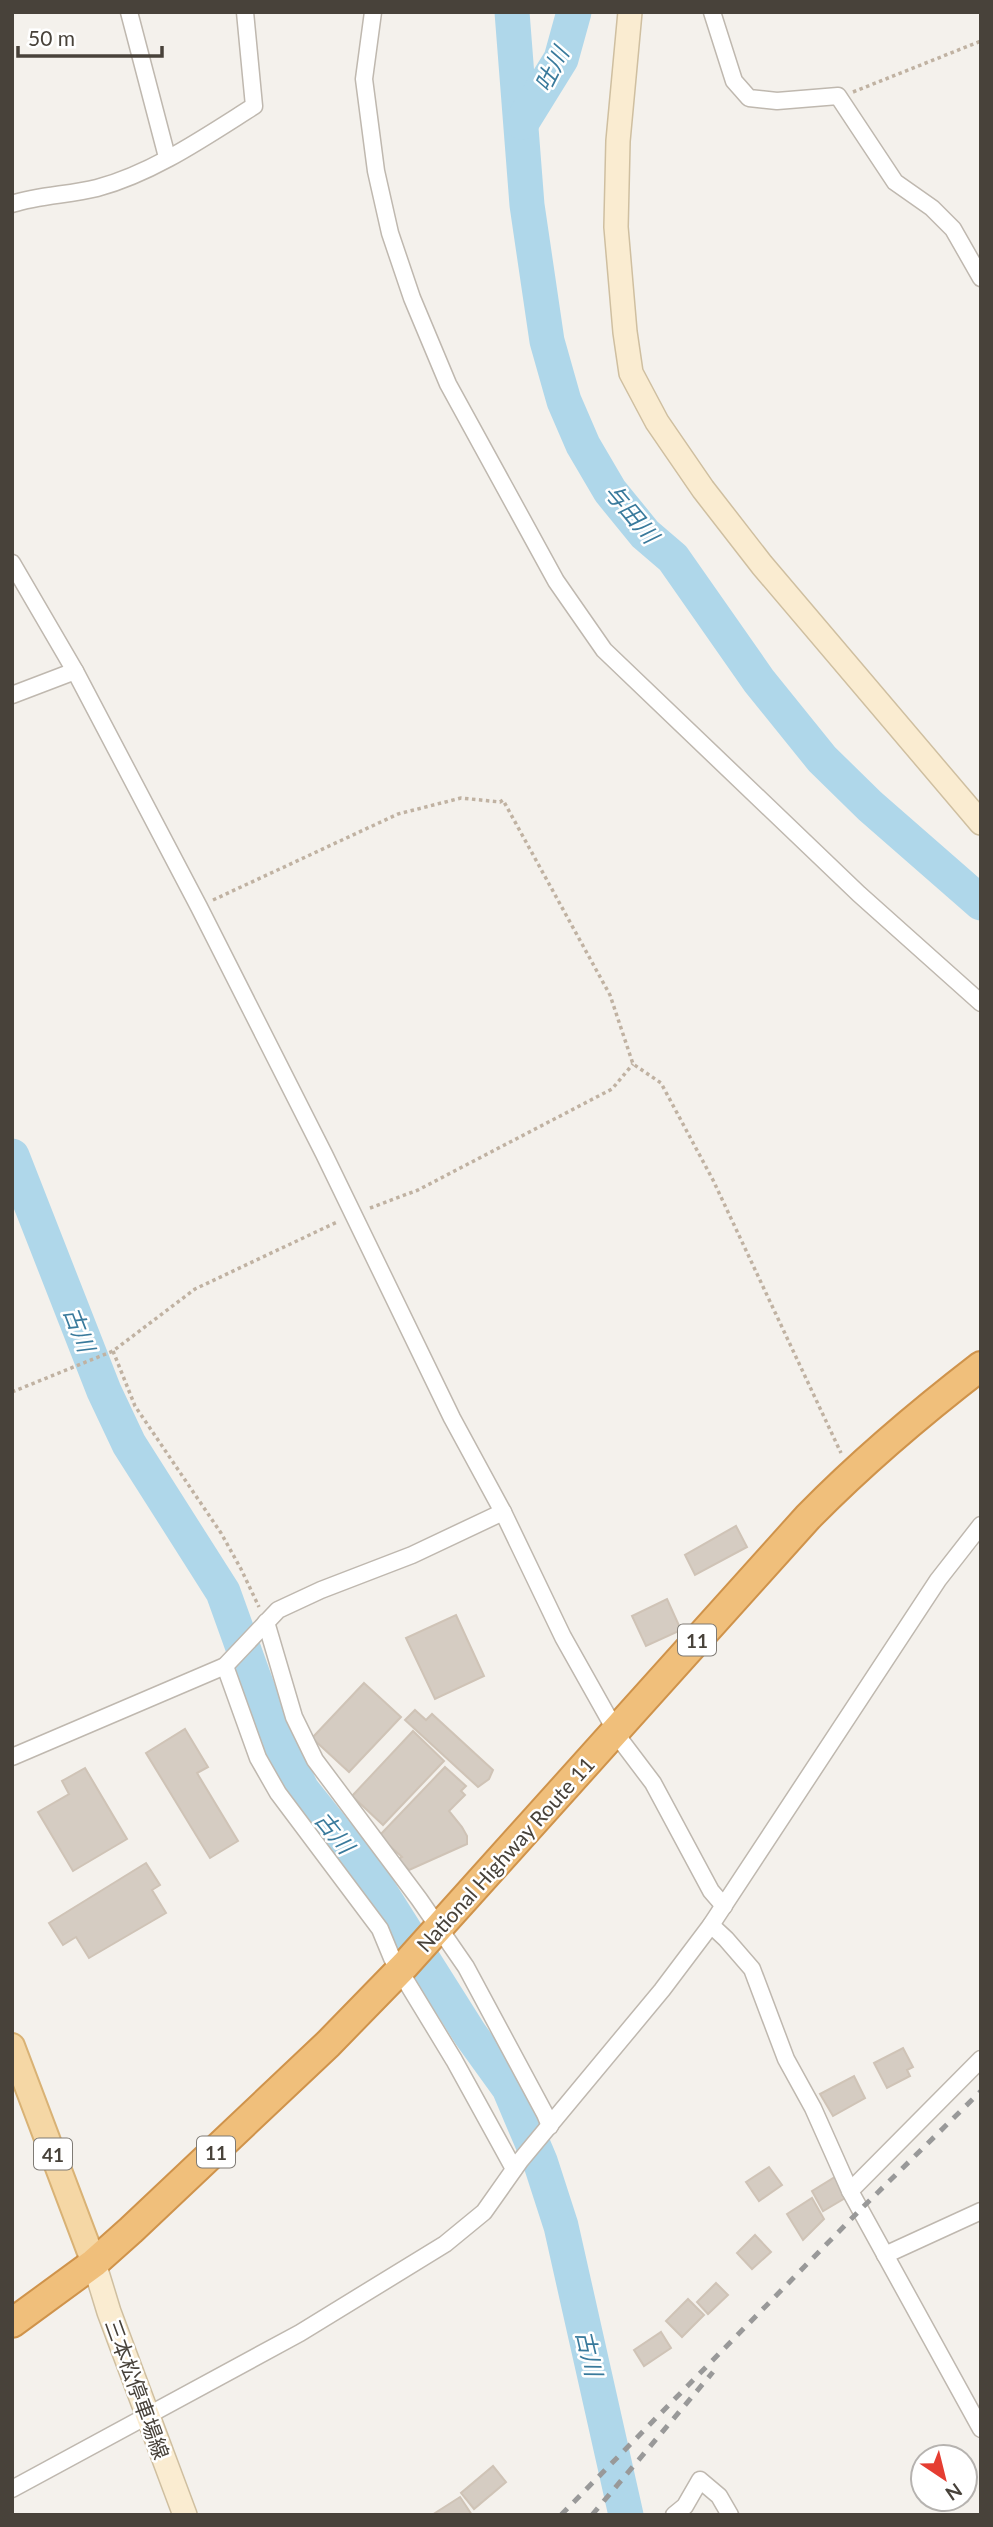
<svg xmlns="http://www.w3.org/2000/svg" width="993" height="2527" font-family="Lato,'Noto Sans JP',sans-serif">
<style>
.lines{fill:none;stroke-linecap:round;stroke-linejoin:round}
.river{stroke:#afd7ea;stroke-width:35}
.building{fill:#d5ccc2;stroke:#cfc3b6;stroke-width:2}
.street-casing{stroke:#bfb8af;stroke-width:19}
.secondary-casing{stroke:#cfbfa0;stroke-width:26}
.primary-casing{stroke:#d9b275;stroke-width:28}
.highway-casing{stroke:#cf934b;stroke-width:32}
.path{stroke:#c0b2a2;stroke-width:3.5;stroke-dasharray:3.5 3.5;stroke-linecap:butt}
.street{stroke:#fff;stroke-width:16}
.secondary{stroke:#faecd1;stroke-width:23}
.primary{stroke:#f5d7a5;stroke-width:24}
.highway{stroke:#f0bf7b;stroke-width:28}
.rail{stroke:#999;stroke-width:5;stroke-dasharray:9 9;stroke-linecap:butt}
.labels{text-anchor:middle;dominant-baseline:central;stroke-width:5;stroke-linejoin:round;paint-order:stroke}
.shield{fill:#fff;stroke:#7f7b75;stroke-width:2}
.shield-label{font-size:19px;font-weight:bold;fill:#48423a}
.street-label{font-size:21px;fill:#48423a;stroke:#fff}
.water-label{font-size:23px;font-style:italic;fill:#397a9c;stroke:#fff}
</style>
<rect width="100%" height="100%" fill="#f4f1ec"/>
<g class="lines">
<g class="river">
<polyline points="512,12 527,205 547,341 564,401 583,445 610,491 645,534 673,558 759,681 822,759 870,806 981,903"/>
<polyline points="522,122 561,59 574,12"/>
<polyline points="12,1156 104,1391 129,1444 223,1592 273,1731 302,1790 369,1874 470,2034 509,2088 540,2161 561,2226 626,2515"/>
</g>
</g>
<g class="building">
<polygon points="736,1526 747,1547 695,1575 685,1555"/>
<polygon points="667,1599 681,1630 646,1646 632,1616"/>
<polygon points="456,1615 484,1676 435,1699 406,1638"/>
<polygon points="364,1683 401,1717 349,1772 312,1738"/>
<polygon points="415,1710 426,1720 432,1714 493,1770 489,1779 478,1787 405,1720"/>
<polygon points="185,1729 208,1767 197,1773 238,1841 210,1858 146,1753"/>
<polygon points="413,1731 444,1761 383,1825 352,1796"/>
<polygon points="445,1767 466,1786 461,1791 465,1795 449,1811 462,1827 467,1836 467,1844 409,1870 398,1859 402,1857 379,1836"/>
<polygon points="85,1768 127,1839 73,1871 38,1812 69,1794 62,1781"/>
<polygon points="146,1863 160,1885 152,1890 166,1913 89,1958 76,1937 63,1945 49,1923"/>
<polygon points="903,2048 913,2067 907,2070 910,2076 887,2088 874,2063"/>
<polygon points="854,2076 865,2098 833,2116 820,2094"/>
<polygon points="769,2167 782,2185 759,2201 746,2182"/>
<polygon points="835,2177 847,2197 823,2211 812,2191"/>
<polygon points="812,2198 824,2219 803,2240 787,2214"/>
<polygon points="755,2235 771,2252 752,2269 737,2253"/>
<polygon points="716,2283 728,2295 708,2314 697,2302"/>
<polygon points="688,2299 704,2315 682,2337 666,2321"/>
<polygon points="661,2332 671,2348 644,2366 634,2350"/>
<polygon points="493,2466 506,2482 474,2509 461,2493"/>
<polygon points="460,2497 472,2515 432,2515"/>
</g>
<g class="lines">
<g class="street-casing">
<g id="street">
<polyline points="129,12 167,157"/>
<polyline points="373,12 364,79 376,171 390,233 412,298 448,384 556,581 604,650 859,894 981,1003"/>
<polyline points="712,12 734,81 749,98 777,101 838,96 895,182 932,208 953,229 981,278"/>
<path d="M12 204C39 195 69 195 97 188 153 173 205 137 254 106L245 12"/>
<polyline points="12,563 75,671 199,907 324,1154 452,1418 503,1512 563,1637 622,1742 653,1783 711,1891 724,1906"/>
<polyline points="12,695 75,671"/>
<polyline points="266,1622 294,1717 315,1760 419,1899 466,1967 545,2114 550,2126"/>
<polyline points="225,1666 258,1758 278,1793 380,1929 392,1958 454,2060 514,2169"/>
<polyline points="12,1757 225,1666 278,1610 321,1590 412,1555 503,1512"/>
<polyline points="711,1925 726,1939 752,1969 786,2059 813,2108 850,2191 981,2429"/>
<polyline points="850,2191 981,2059"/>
<polyline points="885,2255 981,2211"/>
<polyline points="12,2489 300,2333 445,2244 484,2212 520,2161 662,1990 711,1925 938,1580 981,1525"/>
<polyline points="674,2515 685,2506 700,2480 719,2496 730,2515"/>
</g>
</g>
<g class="secondary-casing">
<g id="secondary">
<polyline points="630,12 618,141 616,227 625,332 631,373 657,422 703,489 762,565 981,823"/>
<polyline points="94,2263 109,2312 185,2515"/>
</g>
</g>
<g class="primary-casing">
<polyline id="primary" points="12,2046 94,2263"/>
</g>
<g class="highway-casing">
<path id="highway" d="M12 2323 94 2263 131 2230 328 2044 405 1965 808 1517C862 1462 920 1413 981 1366"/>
</g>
<g class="path">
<polyline points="853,92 981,41"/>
<polyline points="213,900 398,814 461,798 500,802 503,800 610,995 633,1064 661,1083 713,1180 841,1453"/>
<polyline points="370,1208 418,1190 612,1089 633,1064"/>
<polyline points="113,1351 135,1406 221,1533 241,1569 259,1607"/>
<polyline points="12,1392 113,1351 195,1289 337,1222"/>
</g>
<use href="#street" class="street"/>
<use href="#secondary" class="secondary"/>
<use href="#primary" class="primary"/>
<use href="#highway" class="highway"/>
<g class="rail">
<polyline points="561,2515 860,2210 981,2091"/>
<polyline points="592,2515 713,2372"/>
</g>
</g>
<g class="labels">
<g class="shield">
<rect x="678" y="1624.5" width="38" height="31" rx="5"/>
<rect x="197" y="2136.5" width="38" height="31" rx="5"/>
<rect x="34" y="2138.5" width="38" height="31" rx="5"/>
</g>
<g class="shield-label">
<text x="697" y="1640">11</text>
<text x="216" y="2152">11</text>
<text x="53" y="2154">41</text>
</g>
<g class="street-label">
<text transform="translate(505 1854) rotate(-48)">National Highway Route 11</text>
<text transform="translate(138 2389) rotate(70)">三本松停車場線</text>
</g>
<g class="water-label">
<text transform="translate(551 69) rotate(-63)">吐川</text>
<text transform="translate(632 513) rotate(50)">与田川</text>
<text transform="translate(80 1329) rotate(69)">古川</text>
<text transform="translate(335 1832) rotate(51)">古川</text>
<text transform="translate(590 2353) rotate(77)">古川</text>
</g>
</g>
<rect width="993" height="2527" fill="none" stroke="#48423a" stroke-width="28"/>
<g transform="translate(944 2478) rotate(145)"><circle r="33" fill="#ffffff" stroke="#b6b3b0" stroke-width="2"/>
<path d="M0-5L12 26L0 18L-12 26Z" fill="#e53d32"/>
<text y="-10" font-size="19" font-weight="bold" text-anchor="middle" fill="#48423a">N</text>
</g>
<path d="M18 46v10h144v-10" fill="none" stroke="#48423a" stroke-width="3.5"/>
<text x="28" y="46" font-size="21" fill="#48423a" stroke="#ffffff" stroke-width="5" paint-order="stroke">50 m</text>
</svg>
